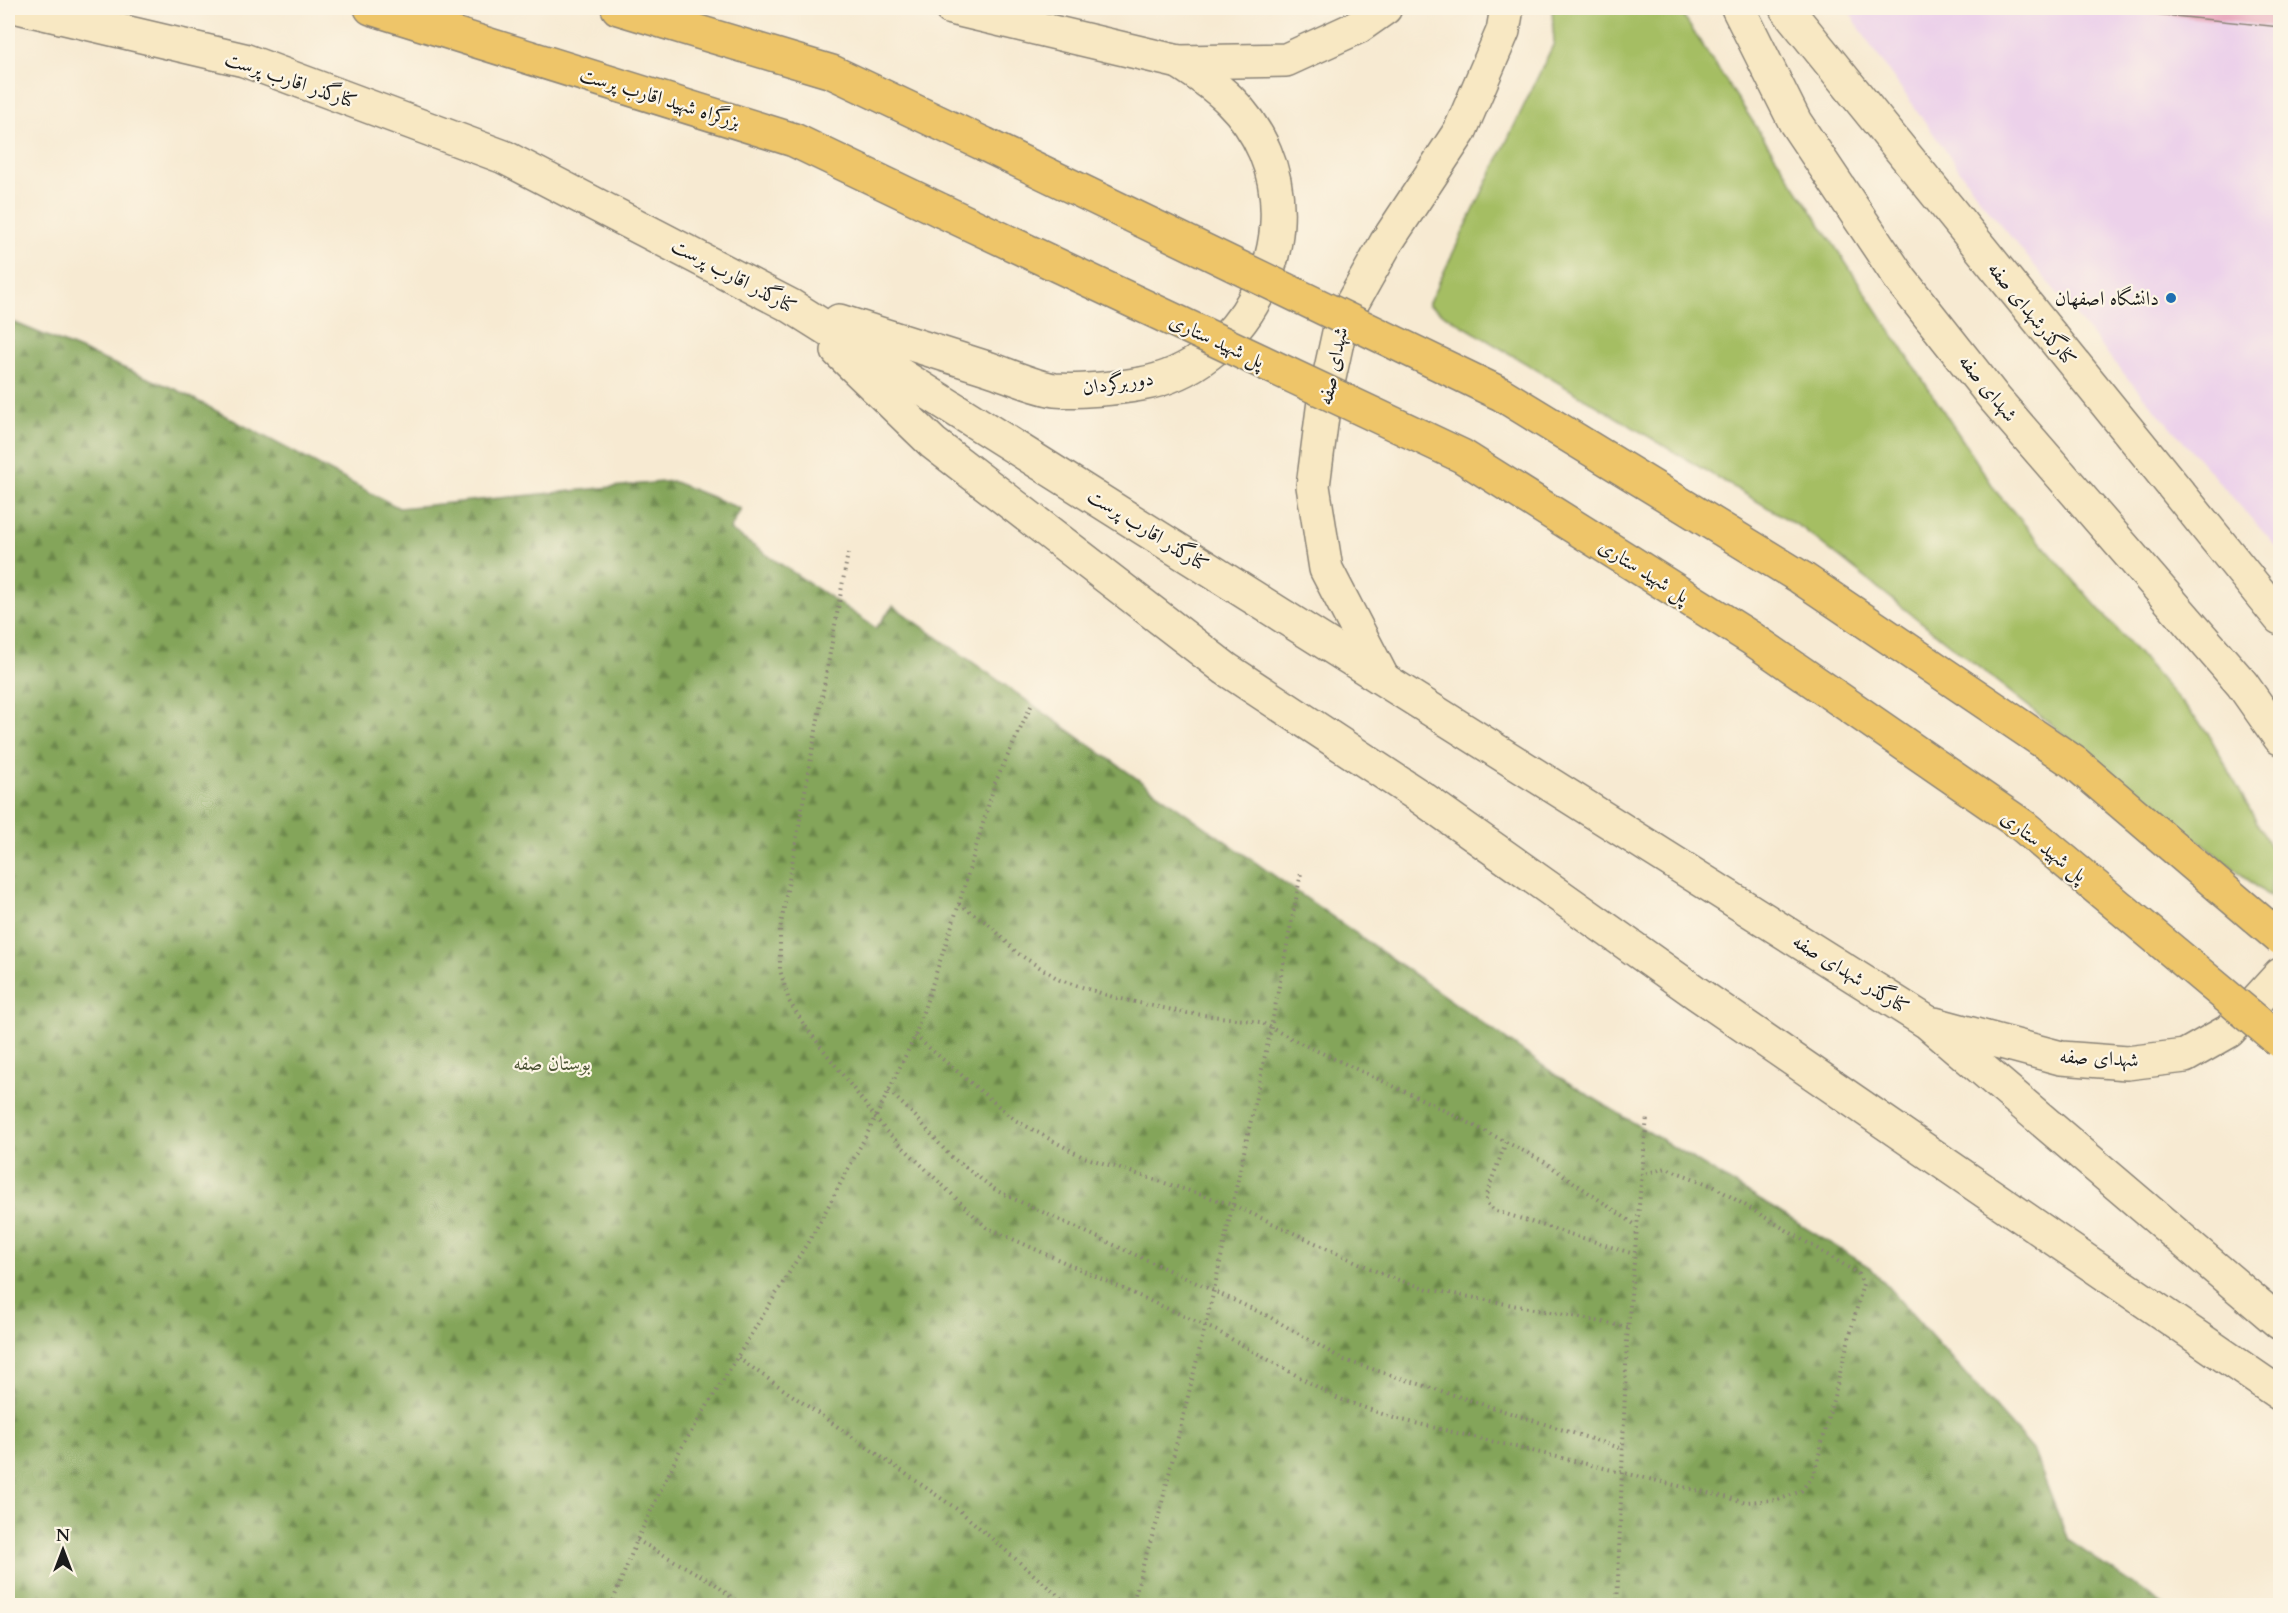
<svg xmlns="http://www.w3.org/2000/svg" width="2288" height="1613" font-family="Cardo,Amiri,serif">
<style>
.built{fill:#ecd1ea}
.grass{fill:#a5be64;stroke:#606d40;stroke-width:1.5}
.forest{fill:url(#forest-firs);stroke:#50603b;stroke-width:1.5}
.building{fill:#e8a8bd}
.lines{fill:none;stroke-linecap:round;stroke-linejoin:round}
.secondary-casing{stroke:#8a8377;stroke-width:36}
.highway-casing{stroke:#8a8377;stroke-width:36}
.path{stroke:#8a8377;stroke-width:4;stroke-dasharray:1.5 4.5;stroke-linecap:butt}
.secondary{stroke:#f8e8c3;stroke-width:33}
.highway{stroke:#eec569;stroke-width:33}
.highway-bridge-casing{stroke:#8a8377;stroke-width:36;stroke-linecap:butt}
.highway-bridge{stroke:#eec569;stroke-width:33}
.poi-dot{fill:#1f6fb2;stroke:#fcf5e5;stroke-width:2}
.labels{text-anchor:middle;dominant-baseline:central;stroke-width:4.5;stroke-linejoin:round;paint-order:stroke}
.street-label{font-size:20px;fill:#1c1c1c;stroke:#fcf5e5}
.poi-label{font-size:20px;fill:#1c1c1c;stroke:#fcf5e5;text-anchor:end}
.park-label{font-size:20px;fill:#4c5535;stroke:#fcf5e5}
</style>
<defs>
<pattern id="forest-firs" width="22" height="20" patternUnits="userSpaceOnUse" patternTransform="scale(1.5)"><rect width="22" height="20" fill="#84a55a"/><path d="M5 1l3.5 6h-7zM16 11l3.5 6h-7z" fill="#6b864a"/></pattern>
</defs>
<rect width="100%" height="100%" fill="#fcf5e5"/>
<filter id="ink" filterUnits="userSpaceOnUse"><feTurbulence type="fractalNoise" baseFrequency=".0167" numOctaves="2"/><feDisplacementMap in="SourceGraphic" scale="12" xChannelSelector="R" yChannelSelector="G"/><feConvolveMatrix kernelMatrix="1 2 1 2 8 2 1 2 1" color-interpolation-filters="sRGB"/></filter>
<filter id="wash" filterUnits="userSpaceOnUse"><feTurbulence type="fractalNoise" baseFrequency=".008" numOctaves="4" result="noise"/><feDisplacementMap in="SourceGraphic" scale="24" xChannelSelector="R" yChannelSelector="G"/><feGaussianBlur stdDeviation="1.35" result="paint"/><feColorMatrix in="noise" values="0 0 0 0 0 0 0 0 0 0 0 0 0 0 0 0 0 1.4 0 .05"/><feComposite in="paint" operator="in"/></filter>
<g filter="url(#wash)">
<rect width="100%" height="100%" fill="#f7ead2"/>
<polygon class="built" points="1847,8 2280,8 2280,551 2129,380 1982,202 1871,46"/>
<polygon class="grass" points="1552,8 1678,8 1998,494 2208,733 2274,854 2270,897 1802,528 1428,305 1554,43"/>
<polygon class="forest" points="8,320 177,390 399,508 672,481 741,509 730,530 876,628 893,606 1559,1077 1871,1268 2033,1450 2068,1540 2163,1605 8,1605"/>
<g id="blocks">
<polygon class="building" points="2137,8 2280,8 2280,27 2136,12"/>
</g>
</g>
<g filter="url(#ink)">
<use href="#blocks" fill-opacity="0" stroke="#8a8377" stroke-width="1.5"/>
<g class="lines">
<g class="secondary-casing">
<g id="secondary">
<polyline points="22,8 244,60 504,157 791,306 1927,1022 2280,1323"/>
<polyline points="951,8 1179,62 1286,60 1358,27 1385,8"/>
<polyline points="1738,8 1795,122 1901,280 1995,399 2242,684 2280,738"/>
<polyline points="1786,8 2280,618"/>
<path d="M839 321C889 337 940 353 990 369 1008 375 1037 388 1055 390 1078 392 1118 388 1141 384 1243 366 1305 246 1265 152 1246 108 1217 86 1179 62"/>
<polyline points="838,351 933,443 1226,669 1422,798 1698,994 2280,1394"/>
<polyline points="1382,677 1326,569 1313,486 1324,401 1341,323 1386,243 1460,131 1503,31 1507,8"/>
<polyline points="1934,1024 2061,1058 2127,1063 2185,1056 2229,1031 2280,975"/>
</g>
</g>
<g class="highway-casing">
<g id="highway">
<polyline points="371,8 794,140 940,210"/>
<polyline points="618,8 832,72 984,144"/>
</g>
</g>
<g class="path">
<polyline points="848,553 780,930 780,970 789,1001 805,1026 886,1131 986,1227 1217,1331 1337,1398 1394,1418 1746,1502 1778,1500 1801,1491 1814,1474 1863,1284 1858,1274 1846,1266 1713,1186 1666,1168 1641,1175"/>
<polyline points="959,904 990,925 1017,953 1060,980 1116,998 1187,1013 1260,1022 1298,1042 1432,1104 1543,1161 1637,1226"/>
<polyline points="915,1036 1015,1120 1081,1156 1233,1205 1389,1277 1428,1289 1628,1327"/>
<polyline points="889,1091 916,1117 950,1156 997,1191 1268,1316 1344,1360 1623,1449"/>
<polyline points="1506,1142 1486,1195 1486,1202 1493,1210 1634,1254"/>
<polyline points="738,1358 961,1512 1070,1606"/>
<polyline points="637,1540 714,1583 742,1606"/>
<polyline points="611,1606 637,1540 680,1450 816,1229 876,1117 915,1036 959,904 995,783 1032,704"/>
<polyline points="1132,1606 1145,1558 1158,1519 1214,1290 1271,1028 1301,873"/>
<polyline points="1617,1606 1627,1339 1647,1117"/>
</g>
<use href="#secondary" class="secondary"/>
<use href="#highway" class="highway"/>
<g class="highway-bridge-casing">
<g id="highway-bridge">
<polyline points="984,144 1501,394 1800,577 2075,763 2280,938"/>
<polyline points="940,210 1462,456 1751,638 2023,826 2280,1041"/>
</g>
</g>
<use href="#highway-bridge" class="highway-bridge"/>
</g>
</g>
<circle class="poi-dot" cx="2171" cy="298" r="6"/>
<g class="labels">
<g class="street-label">
<text transform="translate(291 80) rotate(19)">کنارگذر اقارب پرست</text>
<text transform="translate(660 98) rotate(17)">بزرگراه شهید اقارب پرست</text>
<text transform="translate(734 276) rotate(28)">کنارگذر اقارب پرست</text>
<text transform="translate(2032 314) rotate(51)">کنارگذرشهدای صفه</text>
<text transform="translate(1217 341) rotate(25)">پل شهید ستاری</text>
<text transform="translate(1333 366) rotate(-78)">شهدای صفه</text>
<text transform="translate(1118 383) rotate(-8)">دوربرگردان</text>
<text transform="translate(1988 388) rotate(51)">شهدای صفه</text>
<text transform="translate(1148 530) rotate(32)">کنارگذر اقارب پرست</text>
<text transform="translate(1644 571) rotate(32)">پل شهید ستاری</text>
<text transform="translate(2044 846) rotate(38)">پل شهید ستاری</text>
<text transform="translate(1851 974) rotate(32)">کنارگذر شهدای صفه</text>
<text transform="translate(2099 1058) rotate(3)">شهدای صفه</text>
</g>
<g class="poi-label">
<text x="2159" y="298">دانشگاه اصفهان</text>
</g>
<g class="park-label">
<text x="552" y="1063">بوستان صفه</text>
</g>
</g>
<rect width="2288" height="1613" fill="none" stroke="#fcf5e5" stroke-width="30"/>
<g transform="translate(63 1550)" stroke="#fcf5e5" stroke-width="4.5" paint-order="stroke">
<path d="M0-4.5L10 22L0 15L-10 22Z" fill="#1c1c1c"/>
<text y="-9" font-size="16" font-weight="bold" text-anchor="middle" fill="#1c1c1c">N</text>
</g>
</svg>
